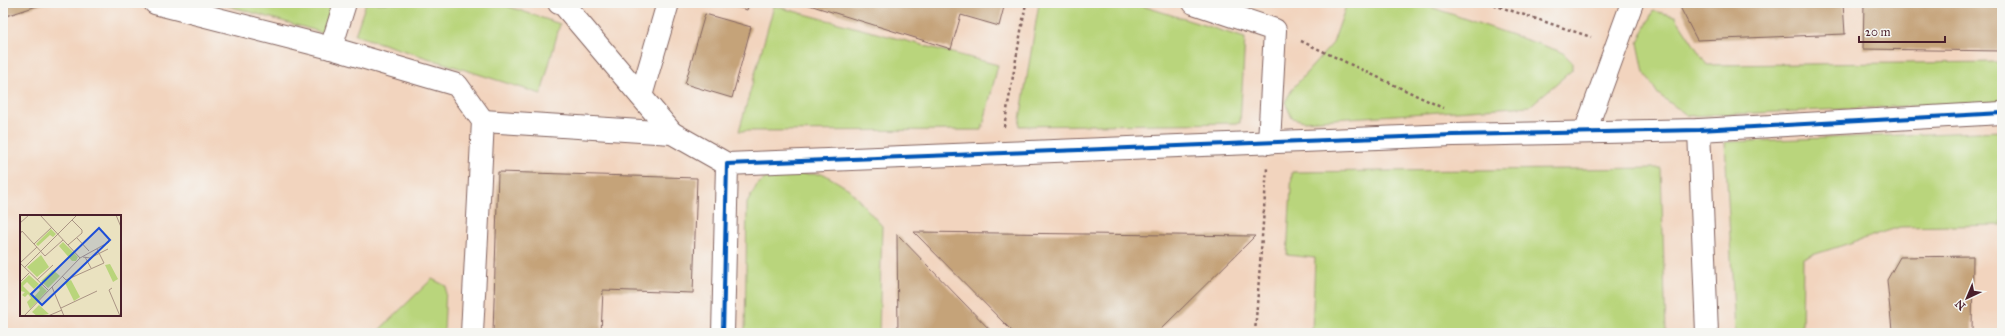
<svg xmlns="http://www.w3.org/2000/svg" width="2005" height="336" font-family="'IM FELL Great Primer',serif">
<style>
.built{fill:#f2d4be;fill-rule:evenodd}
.green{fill:#b9d57b;stroke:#827a53}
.building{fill:#c5a379}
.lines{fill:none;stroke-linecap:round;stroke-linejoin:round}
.minor-casing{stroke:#82635f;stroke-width:24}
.path{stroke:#82635f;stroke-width:2.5;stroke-dasharray:3 3;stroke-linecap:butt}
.minor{stroke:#fff;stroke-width:22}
.cycleway-casing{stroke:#f6f6f2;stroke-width:6}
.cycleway{stroke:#0057b8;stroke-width:4}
.inset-road{fill:none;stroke:#aa9484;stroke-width:1}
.view{fill:#1d4ed8;fill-opacity:0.15;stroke:#1d4ed8;stroke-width:2}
.inset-edge{fill:none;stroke:#4a1f2b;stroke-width:2}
</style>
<rect width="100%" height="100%" fill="#f6f6f2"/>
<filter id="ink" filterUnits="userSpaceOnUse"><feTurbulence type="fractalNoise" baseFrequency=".025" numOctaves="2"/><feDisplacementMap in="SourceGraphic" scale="8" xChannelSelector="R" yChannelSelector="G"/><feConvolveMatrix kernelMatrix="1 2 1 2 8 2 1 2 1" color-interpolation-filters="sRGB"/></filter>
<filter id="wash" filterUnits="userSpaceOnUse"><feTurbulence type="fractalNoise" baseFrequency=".012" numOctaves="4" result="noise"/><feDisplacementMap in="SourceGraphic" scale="16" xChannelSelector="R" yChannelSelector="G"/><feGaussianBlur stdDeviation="0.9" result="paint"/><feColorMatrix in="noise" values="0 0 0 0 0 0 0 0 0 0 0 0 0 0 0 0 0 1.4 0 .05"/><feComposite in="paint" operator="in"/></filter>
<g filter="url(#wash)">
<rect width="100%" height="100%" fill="#eae2c0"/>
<path class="built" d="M3 3H2002V333H3ZM21 216H120V315H21Z"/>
<g class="green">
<polygon points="218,3 332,3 324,33"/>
<polygon points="366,3 498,3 560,24 541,94 355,35"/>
<polygon points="1039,3 1133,3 1245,38 1240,123 1019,126"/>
<polygon points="1347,3 1419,3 1562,52 1572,62 1572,70 1530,106 1304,121 1292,118 1285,102 1293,88 1333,43"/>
<polygon points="774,6 998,65 982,130 739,131"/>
<polygon points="1653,11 1675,16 1707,65 2002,62 2002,102 1688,116 1658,94 1644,72 1638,43"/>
<polygon points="2002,131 2002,225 1900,227 1803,258 1802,333 1735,333 1725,142"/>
<polygon points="1661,168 1666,333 1312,333 1315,258 1287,255 1292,172"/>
<polygon points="771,174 824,174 849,189 882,226 879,333 745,333 747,203 757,185"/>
<polygon points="432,279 446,286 444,333 376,333"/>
</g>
<g id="blocks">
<g class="building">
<polygon points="3,3 46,3 3,17"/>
<polygon points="727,3 749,3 747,10"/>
<polygon points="803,3 1005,3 999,26 961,15 951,49"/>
<polygon points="1682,3 1843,3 1845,34 1697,40 1681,9"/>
<polygon points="1864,3 2002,3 2002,51 1863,49"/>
<polygon points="705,14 751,27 732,98 685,84"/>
<polygon points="498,172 697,178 693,293 603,290 601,333 493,333"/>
<polygon points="914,232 1255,236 1157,333 1014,333"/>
<polygon points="897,234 993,333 898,333"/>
<polygon points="1973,256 1972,333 1896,333 1892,330 1887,280 1900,257"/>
</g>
</g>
</g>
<g filter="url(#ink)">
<use href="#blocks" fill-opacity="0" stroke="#82635f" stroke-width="1"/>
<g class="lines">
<g class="minor-casing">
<g id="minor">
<polyline points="155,3 331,48 457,85 483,121 472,333"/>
<polyline points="559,3 563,4 672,133"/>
<polyline points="1194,3 1275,30 1269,143"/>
<polyline points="331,48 345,3"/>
<polyline points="641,96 668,3"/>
<polyline points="483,121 672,133 727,164"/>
<polyline points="1699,130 1707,333"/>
<polyline points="1585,132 1632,3"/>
<polyline points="723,333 727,164 1453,135 1699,130 2002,113"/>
</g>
</g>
<g class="path">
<polyline points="1488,3 1591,37"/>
<polyline points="1301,41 1443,108"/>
<polyline points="1004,127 1026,3"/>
<polyline points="1255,333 1267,168"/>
</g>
<use href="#minor" class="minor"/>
<g class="cycleway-casing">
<polyline id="cycleway" points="723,333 727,164 1453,135 1699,130 2002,113"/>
</g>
<use href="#cycleway" class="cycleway"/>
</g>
</g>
<g transform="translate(20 215)">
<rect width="101" height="101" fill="#eae2c0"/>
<path d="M31 14 36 19 33 22 30 20 18 31 16 29ZM43 27 58 42 56 46H52L39 31ZM21 40 29 52 17 62 7 52ZM90 49 98 64 93 67 85 50ZM33 55 40 61 28 73 21 66ZM9 60 19 69 14 74 7 67 3 71 14 82 20 75 18 72 20 69 27 76 10 94 7 87 11 83 8 79 5 82 2 80 5 77 0 76V69ZM51 65 60 82 54 86 45 68ZM19 90 29 99 17 101 12 97Z" fill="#b9d57b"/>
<path class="inset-road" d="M96 0 101 12M0 8 9 0M0 19 2 16 25 41 43 25M57 23 69 36M14 29 32 12M48 30 62 18V15L52 5M63 42 70 43 88 34M65 42 71 53M60 43 89 27M0 48 28 75M0 48 17 32M4 53 57 0M42 61 46 65 84 48 77 34M17 65 33 50M0 67 9 58M32 72 44 101M92 73 89 75 100 101M41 93 77 76M4 101 60 43 20 0M28 101 42 95"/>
<path class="view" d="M79 13 90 25 22 90 11 79Z"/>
<rect width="101" height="101" class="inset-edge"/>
</g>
<rect width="2005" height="336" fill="none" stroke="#f6f6f2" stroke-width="16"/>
<g transform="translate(1967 298) rotate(224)" stroke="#f6f6f2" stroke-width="3" paint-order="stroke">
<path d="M0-3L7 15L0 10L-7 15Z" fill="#4a1f2b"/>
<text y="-6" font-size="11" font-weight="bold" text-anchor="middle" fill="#4a1f2b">N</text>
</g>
<path d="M1859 36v6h86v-6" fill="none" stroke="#4a1f2b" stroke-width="2"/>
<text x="1865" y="36" font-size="12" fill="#4a1f2b" stroke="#f6f6f2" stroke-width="3" paint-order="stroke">20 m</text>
</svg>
